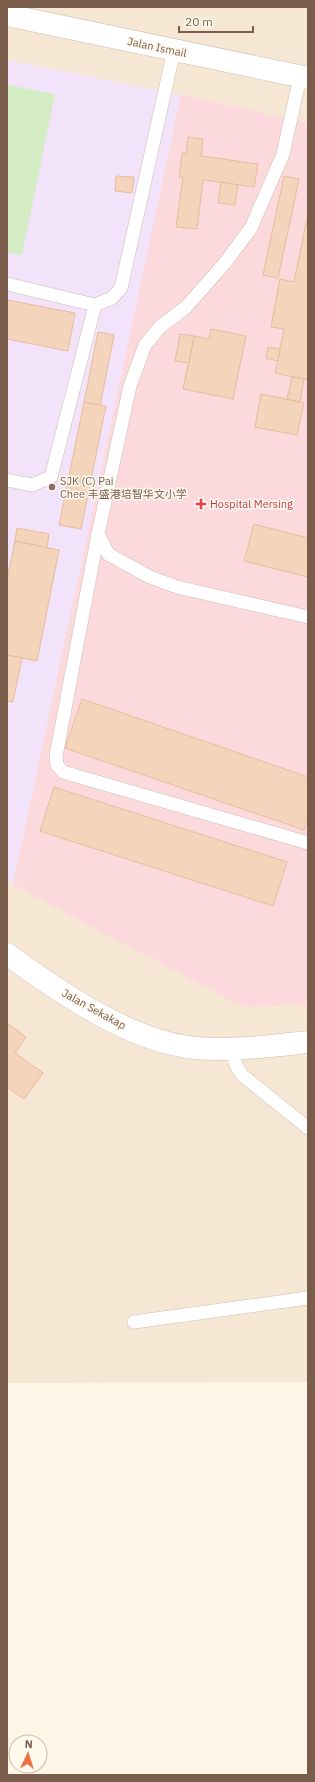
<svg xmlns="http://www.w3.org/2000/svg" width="315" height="1782" font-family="'IBM Plex Sans','Noto Sans SC',sans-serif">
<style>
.residential{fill:#f6e7d4}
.education{fill:#f2e3fa}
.medical{fill:#fcd9dc}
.pitch{fill:#d3ecc3}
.building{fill:#f5d4bc;stroke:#e8bb9c}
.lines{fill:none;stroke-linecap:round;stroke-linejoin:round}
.service-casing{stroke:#d0bdab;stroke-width:14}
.minor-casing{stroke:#d0bdab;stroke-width:23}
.tertiary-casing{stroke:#d0bdab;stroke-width:23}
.service{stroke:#fff;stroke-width:13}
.minor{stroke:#fff;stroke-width:22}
.tertiary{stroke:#fff;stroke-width:22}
.education-dot{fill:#8d6e63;stroke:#fff9ee;stroke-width:1.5}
.health-dot{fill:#e0444e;stroke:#fff9ee;stroke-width:1.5}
.labels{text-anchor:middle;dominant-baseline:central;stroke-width:3;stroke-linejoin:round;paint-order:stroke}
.street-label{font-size:11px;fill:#795c49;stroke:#fff9ee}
.education-label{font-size:11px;fill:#785e54;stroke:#fff9ee;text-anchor:start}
.health-label{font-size:11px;fill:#be3a42;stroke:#fff9ee;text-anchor:start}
</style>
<rect width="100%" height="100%" fill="#fdf5e6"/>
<polygon class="residential" points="7,7 308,7 308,1382 7,1383"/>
<polygon class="education" points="7,60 181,95 13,885 7,880"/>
<polygon class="medical" points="181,95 308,123 308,1005 243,1007 13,885"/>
<polygon class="pitch" points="7,85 55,94 22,255 7,252"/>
<g class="building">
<polygon points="188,137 203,139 201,156 258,164 254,187 203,180 197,229 176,227 183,177 179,177 182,153 186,154"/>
<polygon points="116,176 134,177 132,193 115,191"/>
<polygon points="284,176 299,179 278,278 263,275"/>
<polygon points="221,182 238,185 235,205 218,203"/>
<polygon points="308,214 308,380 275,373 284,329 271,327 280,279 294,282"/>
<polygon points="7,300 75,313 68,351 7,339"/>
<polygon points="211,329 246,336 233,399 183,389 194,336 209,339"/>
<polygon points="98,332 114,335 100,406 84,402"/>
<polygon points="180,334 194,336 189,363 175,361"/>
<polygon points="268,347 280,349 278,361 266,358"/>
<polygon points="292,377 304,379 300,402 287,399"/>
<polygon points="261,394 304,403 297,435 255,427"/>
<polygon points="84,402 106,406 81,529 59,525"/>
<polygon points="254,524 308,538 308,577 244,561"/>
<polygon points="17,528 49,534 47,548 15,541"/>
<polygon points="15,541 59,550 37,661 7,655 7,580"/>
<polygon points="7,655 22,658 13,702 7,701"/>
<polygon points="82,699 308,777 308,819 304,830 65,748"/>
<polygon points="54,787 287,862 273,906 40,831"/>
<polygon points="7,1023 26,1037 15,1053 43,1073 24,1099 7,1087"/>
</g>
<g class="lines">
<g class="service-casing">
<g id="service">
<polyline points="300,77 283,154 251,228 224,264 186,307 160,327 145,345 130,386 98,534 56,756 57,765 63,772 308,843"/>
<polyline points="7,284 95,305"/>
<polyline points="7,480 32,485 51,477 95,305 112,298 121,288 174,50"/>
<polyline points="98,534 108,554 150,577 177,587 308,617"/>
<polyline points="234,1049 235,1063 242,1075 308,1128"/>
<polyline points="134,1322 308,1298"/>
</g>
</g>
<g class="minor-casing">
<polyline id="minor" points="7,15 308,78"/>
</g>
<g class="tertiary-casing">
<path id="tertiary" d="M7 954C59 992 131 1042 196 1048 233 1051 271 1046 308 1042"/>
</g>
<use href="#service" class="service"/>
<use href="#minor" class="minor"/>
<use href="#tertiary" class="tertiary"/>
</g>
<circle class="education-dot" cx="52" cy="487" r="4"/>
<path class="health-dot" d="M199 498h4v4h4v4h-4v4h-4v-4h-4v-4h4z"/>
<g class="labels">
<g class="street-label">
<text transform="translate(157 47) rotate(12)">Jalan Ismail</text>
<text transform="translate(94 1009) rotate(29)">Jalan Sekakap</text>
</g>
<g class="education-label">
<text x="60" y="481">SJK (C) Pai<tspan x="60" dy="13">Chee 丰盛港培智华文小学</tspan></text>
</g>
<g class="health-label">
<text x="210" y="504">Hospital Mersing</text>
</g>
</g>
<rect width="315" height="1782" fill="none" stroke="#795c49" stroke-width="16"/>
<g transform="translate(28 1754) rotate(4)"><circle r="19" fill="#fff9ee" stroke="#c9baac"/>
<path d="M0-3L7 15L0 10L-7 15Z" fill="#ee7045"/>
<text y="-6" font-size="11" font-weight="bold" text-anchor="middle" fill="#795c49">N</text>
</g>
<path d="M179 26v6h74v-6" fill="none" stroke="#795c49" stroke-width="2"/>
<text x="185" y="26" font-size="12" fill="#795c49" stroke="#fff9ee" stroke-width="3" paint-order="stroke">20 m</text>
</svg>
